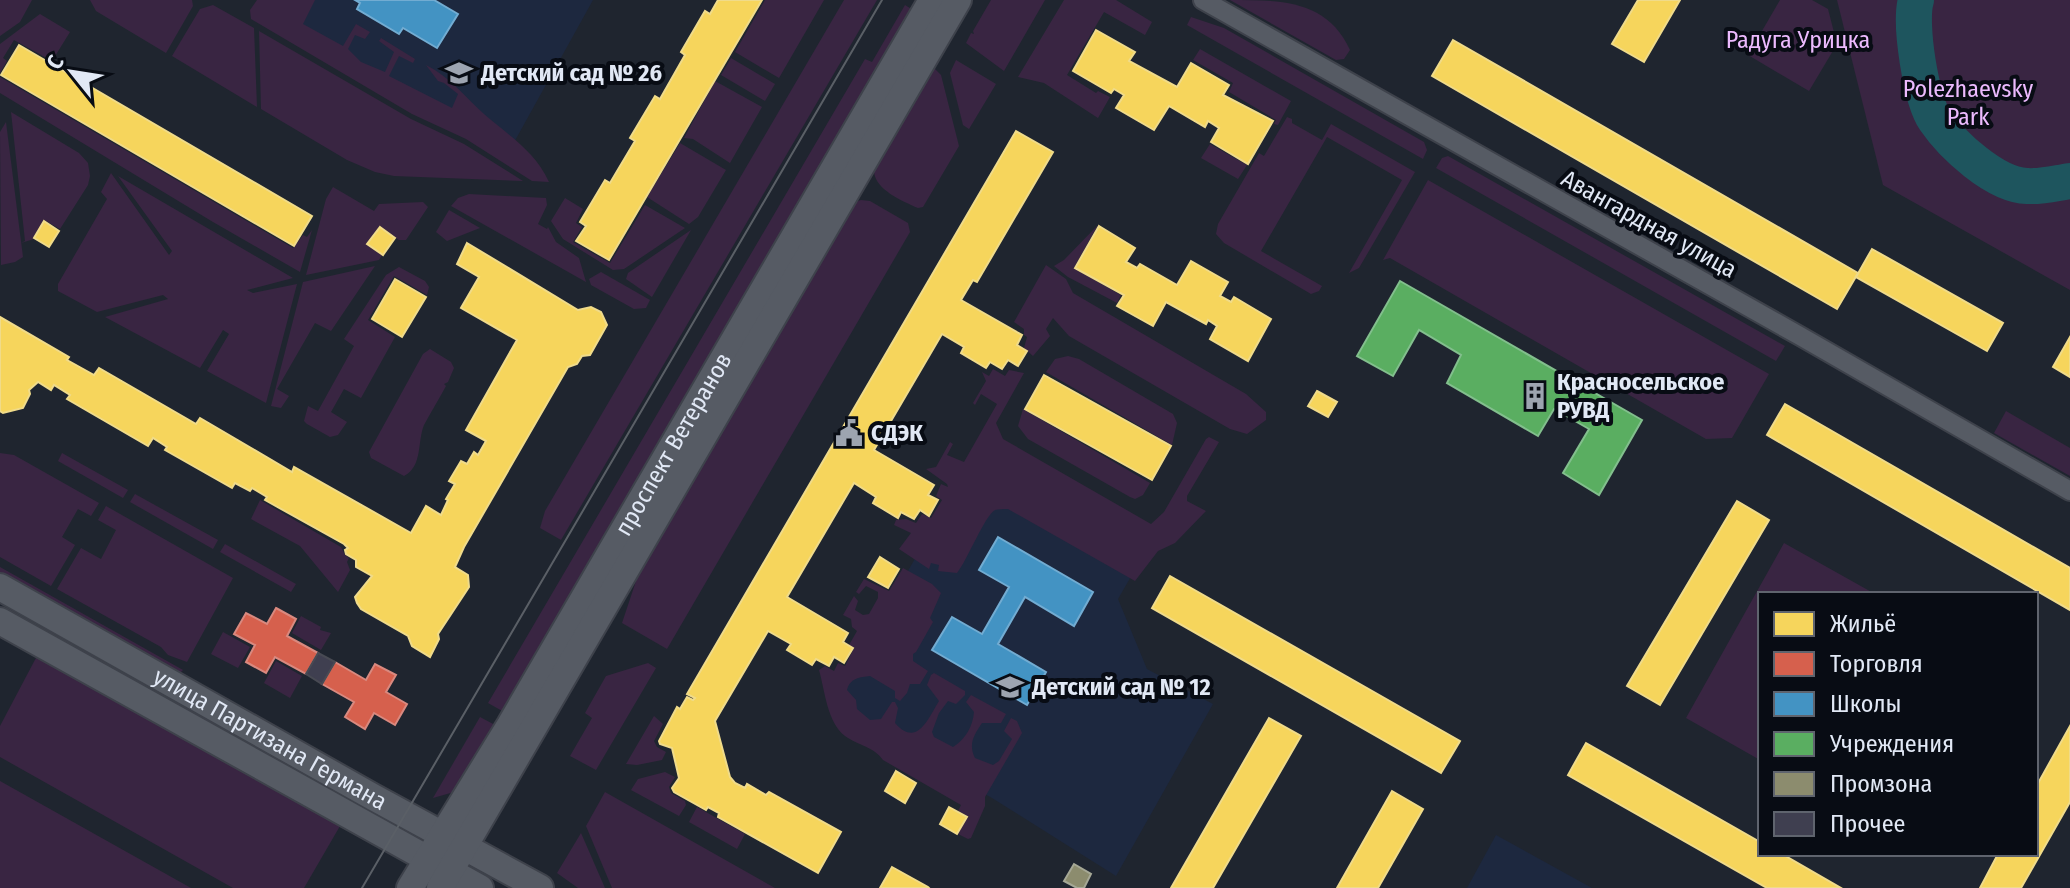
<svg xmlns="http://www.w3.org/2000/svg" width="2070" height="888" font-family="'Fira Sans Condensed',sans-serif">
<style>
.built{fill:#1d283f}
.green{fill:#392542}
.homes{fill:#f6d55c;stroke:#f0db8a;stroke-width:2}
.shops{fill:#d6604d;stroke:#d9897f;stroke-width:2}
.schools{fill:#4393c3;stroke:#72acd2;stroke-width:2}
.public{fill:#5aae61;stroke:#82bf8d;stroke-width:2}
.industry{fill:#8c8c6e;stroke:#a6a896;stroke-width:2}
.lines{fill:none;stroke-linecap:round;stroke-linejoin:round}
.river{stroke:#1e555e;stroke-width:36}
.building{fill:#3f3f50;stroke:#484a53;stroke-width:2}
.minor-casing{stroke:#3e424b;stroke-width:22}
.secondary-casing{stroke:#3e424b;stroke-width:30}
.minor{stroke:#565b64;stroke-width:18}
.secondary{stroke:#565b64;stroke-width:26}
.tram{stroke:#5a5f66;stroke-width:2}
.labels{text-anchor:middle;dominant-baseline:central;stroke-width:8;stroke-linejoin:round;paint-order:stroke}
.park-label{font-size:24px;fill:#ecbafe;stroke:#080c14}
.poi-label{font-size:24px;font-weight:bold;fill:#e1e8f5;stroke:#080c14;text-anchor:start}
.street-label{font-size:24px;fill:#e1e8f5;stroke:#080c14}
</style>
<rect width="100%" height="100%" fill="#1f252f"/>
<g class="built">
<polygon points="259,0 593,0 507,155"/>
<polygon points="969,466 1140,561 1118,599 1147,669 1213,704 1116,876 992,798 828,708"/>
<polygon points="1496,835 1592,888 1467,888"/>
</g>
<g class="green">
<polygon points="0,0 32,0 20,22 0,36"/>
<polygon points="90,0 192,0 193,6 166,53 96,11"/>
<path d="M257 0H315L303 24 343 46 356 24 370 32 365 39 355 35 348 49 361 62 385 72 394 52 379 41 381 38 415 59 413 63 399 56 389 76 452 108 458 94 444 83 438 81 426 65C450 77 464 96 484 114 508 135 535 151 549 182L532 181 466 139 412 114 251 19 250 10Z"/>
<polygon points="765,0 824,0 779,78 735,52"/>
<polygon points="844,0 877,0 561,540 540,528 545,511"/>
<polygon points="991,0 1045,0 1004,71 966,43 971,33 974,34 973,31"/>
<polygon points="1064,0 1116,0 1152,22 1145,35 1104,12 1067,75 1096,93 1098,91 1110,97 1098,118 1044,83 1018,77"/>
<path d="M1230 0C1282 0 1327 0 1350 50L1344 59 1336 60Z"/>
<polygon points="1780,0 1812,0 1828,9 1837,44 1809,91 1748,55"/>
<polygon points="1837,0 2070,0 2070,290 1883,185"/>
<polygon points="213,5 254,28 257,107 172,56 200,9"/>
<polygon points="905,5 913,10 504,712 488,703 865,59 872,62"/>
<polygon points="40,14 70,32 52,61 14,40 3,58 7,61 0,73 0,44"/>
<polygon points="1191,17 1224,28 1424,142 1427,150 1423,159 1187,25"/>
<polygon points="259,31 411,119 464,144 523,181 394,176 375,172 347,160 261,109"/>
<polygon points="1200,49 1291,101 1278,125 1274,124 1276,120 1229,92 1233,83 1193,60"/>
<polygon points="731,58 775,84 765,101 721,75"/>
<polygon points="956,60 996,84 969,129 963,125 950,73"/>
<path d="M933 67 941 75 959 146 923 207 918 208C902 201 876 190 874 172Z"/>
<polygon points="0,77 293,248 303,235 307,237 312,230 300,272 213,222 0,93"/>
<polygon points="715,81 762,107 730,163 693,139 684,138"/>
<polygon points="11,112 79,153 88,163 90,176 88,185 60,229 44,220 34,239 21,243 25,241"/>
<polygon points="1287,117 1292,119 1292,123 1322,140 1331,124 1415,172 1359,268 1349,273 1402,180 1327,137 1261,251 1322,286 1319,291 1311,294 1224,243 1216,234 1218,224 1259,153 1264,156"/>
<polygon points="6,122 23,257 15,262 1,265 0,132"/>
<polygon points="680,143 726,170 698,217 689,224 647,197"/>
<polygon points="1210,144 1247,165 1238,179 1201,158"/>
<polygon points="1448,156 1785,346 1776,361 1436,168 1442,158"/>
<polygon points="111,173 169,255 172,251 118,176 293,278 247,290 253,293 297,284 266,403 207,371 229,334 223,330 200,368 105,317 168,299 163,295 97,312 58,291 58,284 107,199 101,192"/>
<polygon points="1428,180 1769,374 1732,438 1706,439 1390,258 1383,260"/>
<polygon points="333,187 374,211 379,204 423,202 428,207 406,240 399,240 379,227 367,244 382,255 379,260 306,275 326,199"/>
<polygon points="469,194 546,198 547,205 538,224 547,229 548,227 556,242 579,258 586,282 451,206 458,198"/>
<polygon points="565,198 583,209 576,223 582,227 573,242 610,263 645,205 685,228 624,269 613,270 563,239 551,221"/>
<polygon points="861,200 870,201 908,223 910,232 667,649 622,623 638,575 855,202"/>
<polygon points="449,210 480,228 447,241 436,232"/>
<polygon points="1098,225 1074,268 1121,295 1117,303 1068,277 1054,266 1064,260"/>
<polygon points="691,230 652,297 626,279 628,273"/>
<polygon points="1046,265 1066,279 1073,293 1246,394 1266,412 1266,420 1247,434 1230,429 1069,336 1053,318 1046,329 1050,336 1033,356 1024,348 1027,337 1024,335 1024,329 1014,322"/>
<polygon points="375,266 331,331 315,323 277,389 289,396 281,408 271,406 303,282"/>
<polygon points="399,267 425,281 429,287 427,295 394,276 368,320 395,337 361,398 344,389 331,412 347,422 338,435 330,437 307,424 304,421 308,406 318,411 354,346 344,339 386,275"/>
<polygon points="601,272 650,300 646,308 634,309 591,285 589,279"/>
<path d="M430 349 451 362 454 368 448 382 444 384 446 386C439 399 431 412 424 425 417 442 423 466 404 476L371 458 369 452 423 354Z"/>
<polygon points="1068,356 1079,359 1173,414 1177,423 1172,445 1046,372 1055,359"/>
<path d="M993 369 1005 376 1009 370 1024 373 996 423 1003 439 1151 524 1164 512 1206 439 1209 437 1219 442 1187 496V501L1206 511 1175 543 1158 551 1135 581 1008 509C1003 509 998 509 995 510 985 515 967 561 957 573L938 571 939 565 931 563 929 569 899 549 911 533 894 525 896 520 906 519 916 523 922 514 931 518 942 500 936 496 941 484 948 487 947 484 926 469 936 467 950 442 953 444 947 455 964 462 997 404 981 394 975 405 973 403 986 381 982 372 989 376Z"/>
<polygon points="1023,409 1150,483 1143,495 1135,499 1130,497 1028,439 1018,426"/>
<polygon points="2006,411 2070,448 2070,476 1994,433"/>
<polygon points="0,453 14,455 99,503 91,516 78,509 62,537 75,545 51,586 0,557"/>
<polygon points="62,453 128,490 123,498 58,461"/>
<polygon points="135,494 218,540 213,549 130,502"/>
<polygon points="260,500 341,547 345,555 349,558 347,562 350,570 338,592 300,546 251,519"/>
<polygon points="106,506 233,578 187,662 168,655 161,647 57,589 81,548 101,559 116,530 98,520"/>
<polygon points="1784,543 1875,594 1760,594 1760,760 1686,718"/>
<polygon points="225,544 296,584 291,592 220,552"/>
<polygon points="0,567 183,670 180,673 0,572"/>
<path d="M903 568 932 584 941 593 930 618 933 622 916 652 913 654V661L928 671 920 684H910L907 693 900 701 895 698V691L870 676C860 677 850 678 847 690L856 700 857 709 870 720 881 719 892 702H895L898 708 895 723C917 748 928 719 939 701L927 685 931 675 934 673 965 691V695L956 704 948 701 939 713 932 732 934 737 953 747C965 740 973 726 974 712L966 702 971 695 1006 714 1001 723H982C974 735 968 744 975 758L993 765 999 761 1012 739 1004 731 1011 718 1017 721 1022 733 985 797V806L971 838 968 839 958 834 967 816 958 811 961 805 883 760C873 746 859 746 845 736 827 722 825 691 819 670L825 666 834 671 838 663 845 666 854 648 849 645 857 631 852 627 851 619 843 615 854 596 858 601 855 610 863 615 869 614 878 598V592L866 586 859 594 856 592 864 579 889 591Z"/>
<polygon points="301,616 321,627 320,630 331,633 321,650 292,633"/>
<polygon points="223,632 250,647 238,668 211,654"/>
<polygon points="37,656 340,826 304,888 233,888 0,757 0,726"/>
<polygon points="276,661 302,676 290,698 264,683"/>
<polygon points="648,663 656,668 596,770 570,756 592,718 585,713 606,676"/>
<polygon points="654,716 663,724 654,741 657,747 666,752 662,760 637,765 626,764"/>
<polygon points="480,717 495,725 454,792 433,798"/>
<polygon points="665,772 675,777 669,787 671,793 685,801 686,805 679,816 631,790 638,779"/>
<polygon points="0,781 191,888 0,888"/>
<polygon points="605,792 775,888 612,888 586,826"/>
<polygon points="697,807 745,834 737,849 689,822"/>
<polygon points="581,833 605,888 578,888 557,873"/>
</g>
<g class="homes">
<polygon points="718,0 762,0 609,260 576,241 586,226 580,222 605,180 610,183 635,141 630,138 655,96 660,99 685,55 681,52 705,11 710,14"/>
<polygon points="1638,0 1680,0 1644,62 1612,44"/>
<polygon points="1096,30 1135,52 1129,61 1177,87 1191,63 1229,85 1223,95 1273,121 1248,164 1211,142 1219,128 1208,121 1205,127 1169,106 1154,130 1116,108 1124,95 1114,89 1111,93 1073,71"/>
<polygon points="1453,40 1858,273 1837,309 1432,76"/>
<polygon points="19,45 312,216 294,246 1,75"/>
<polygon points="1016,131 1053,152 977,282 973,280 961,300 1022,335 1017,345 1027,351 1018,366 1008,360 1002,369 990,362 986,368 961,353 964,347 942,334 874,450 934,485 928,495 938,500 929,516 920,510 914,519 901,512 898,518 873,503 876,497 854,483 787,597 848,633 843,642 853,648 844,663 834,657 829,666 816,659 812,665 787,650 791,644 768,631 715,721 730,777 735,783 745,788 747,784 766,795 769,792 841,832 818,873 718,817 719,813 708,807 706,810 674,792 672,788 679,778 672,748 660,744 659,741 677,707 680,709 687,697 693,700 695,698 687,694"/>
<polygon points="44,221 59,231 49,247 34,238"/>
<polygon points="1099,226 1135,248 1126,262 1137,268 1140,264 1177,285 1191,261 1228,282 1220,296 1231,302 1234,297 1271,319 1248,361 1210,339 1217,326 1208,320 1206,324 1166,302 1153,326 1117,306 1124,295 1075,268"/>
<polygon points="380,227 395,238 383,255 367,244"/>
<polygon points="467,243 578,310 591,307 601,312 607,325 590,355 582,356 577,364 568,367 464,547 455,567 468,575 469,587 438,634 439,639 430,657 412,646 408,636 361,609 357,603 355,597 372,576 356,567 356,560 346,554 345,550 348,548 344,544 265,500 267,497 252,488 250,491 235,483 232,488 165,450 167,447 153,438 148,446 67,399 70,395 54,385 51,390 38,382 29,390 30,394 23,408 3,413 0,411 0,317 69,357 67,360 94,375 99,368 196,424 200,418 292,472 294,467 411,533 426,506 441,515 448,500 446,499 455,484 449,481 461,461 467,464 474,452 478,455 486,441 466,430 517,340 461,308 479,277 457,264"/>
<polygon points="1872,249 2003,323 1987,351 1856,277"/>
<polygon points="395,279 426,297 402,337 372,319"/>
<polygon points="2070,337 2070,377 2053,367"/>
<polygon points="1044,375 1171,446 1152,480 1025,409"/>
<polygon points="1317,391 1337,402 1328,417 1308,406"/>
<polygon points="1785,404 2070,568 2070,610 1767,435"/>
<polygon points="1737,501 1769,520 1660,705 1627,686"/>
<polygon points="880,557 899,569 888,588 868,577"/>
<polygon points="1170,576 1460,741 1441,773 1152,608"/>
<polygon points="1269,718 1301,736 1213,888 1171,888"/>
<polygon points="2070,726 2070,802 2021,888 1980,888 1998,854 2036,854 2036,787"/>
<polygon points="1586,743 1760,842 1760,854 1782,854 1841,888 1767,888 1568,775"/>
<polygon points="896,771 916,783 905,803 885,791"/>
<polygon points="1392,791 1423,809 1378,888 1337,888"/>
<polygon points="949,807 967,817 957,834 940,824"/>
<polygon points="892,867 928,887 929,888 880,888"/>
</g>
<g class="shops">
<polygon points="276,608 296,619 287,636 318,653 306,674 275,657 266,673 246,662 255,645 234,634 246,613 267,624"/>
<polygon points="335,662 366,680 375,664 396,675 386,692 407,704 395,725 374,713 365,729 345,717 354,702 322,684"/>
</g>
<g class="schools">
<polygon points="355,0 434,0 458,14 437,48 403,28 399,34 357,9 360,3"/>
<polygon points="998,537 1093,592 1074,626 1025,597 998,644 1046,672 1027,705 932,650 952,617 982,634 1009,587 979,570"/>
</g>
<polygon class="public" points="1400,281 1642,420 1599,495 1563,473 1589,429 1554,409 1538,436 1447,383 1461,355 1419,330 1393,376 1357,356"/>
<polygon class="industry" points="1074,864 1091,874 1084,888 1077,888 1064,881"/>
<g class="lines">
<path class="river" d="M1916 0C1909 23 1921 100 1935 120 1952 145 1995 185 2027 186 2041 187 2056 183 2070 181"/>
</g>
<polygon class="building" points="318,653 335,662 322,684 306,674"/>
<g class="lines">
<g class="minor-casing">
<polyline id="minor" points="1203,0 1800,336 2070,491"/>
</g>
<g class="secondary-casing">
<g id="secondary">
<path id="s1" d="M0 587 373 797 540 888"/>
<polyline points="0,621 480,888"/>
<path id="s2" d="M410 888 510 725 932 0"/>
<polyline points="440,888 958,0"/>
</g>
</g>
<use href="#minor" class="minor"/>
<use href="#secondary" class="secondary"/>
<polyline class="tram" points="362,888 882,0"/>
</g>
<defs>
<g id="school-bare" transform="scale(2.16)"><path d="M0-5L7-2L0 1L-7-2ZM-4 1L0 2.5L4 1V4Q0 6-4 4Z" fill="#9da4b0" stroke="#080c14" stroke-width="2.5" paint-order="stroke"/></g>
<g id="building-bare" transform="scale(2.16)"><path d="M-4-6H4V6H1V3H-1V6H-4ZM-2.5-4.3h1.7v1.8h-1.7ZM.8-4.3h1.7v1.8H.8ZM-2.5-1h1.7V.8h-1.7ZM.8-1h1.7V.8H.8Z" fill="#9da4b0" stroke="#080c14" stroke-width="2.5" paint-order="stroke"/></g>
<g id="civic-bare" transform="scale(2.16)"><path d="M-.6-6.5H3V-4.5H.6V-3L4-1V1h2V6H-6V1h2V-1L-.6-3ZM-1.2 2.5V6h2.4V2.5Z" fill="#9da4b0" stroke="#080c14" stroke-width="2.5" paint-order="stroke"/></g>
</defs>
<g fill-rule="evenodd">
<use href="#school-bare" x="459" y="73"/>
<use href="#building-bare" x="1535" y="396"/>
<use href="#civic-bare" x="849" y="433"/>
<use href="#school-bare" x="1010" y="687"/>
</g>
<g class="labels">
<g class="park-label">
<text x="1798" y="40">Радуга Урицка</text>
<text x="1968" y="89">Polezhaevsky<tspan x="1968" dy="28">Park</tspan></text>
</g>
<g class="poi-label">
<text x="481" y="73">Детский сад № 26</text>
<text x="1557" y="382">Красносельское<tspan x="1557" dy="28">РУВД</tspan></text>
<text x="871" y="433">СДЭК</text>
<text x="1032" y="687">Детский сад № 12</text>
</g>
<g class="street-label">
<text transform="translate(1649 224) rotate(29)">Авангардная улица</text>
<text stroke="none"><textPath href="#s2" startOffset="516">проспект Ветеранов</textPath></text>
<text stroke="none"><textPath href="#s1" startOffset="310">улица Партизана Германа</textPath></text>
</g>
</g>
<rect x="1758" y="592" width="280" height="264" fill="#080c14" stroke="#5f646e" stroke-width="2"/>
<rect x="1774" y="612" width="40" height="24" fill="#f6d55c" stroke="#5f646e" stroke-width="2"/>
<text x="1830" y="632" font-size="24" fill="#e1e8f5">Жильё</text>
<rect x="1774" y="652" width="40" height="24" fill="#d6604d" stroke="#5f646e" stroke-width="2"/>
<text x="1830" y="672" font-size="24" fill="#e1e8f5">Торговля</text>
<rect x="1774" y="692" width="40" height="24" fill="#4393c3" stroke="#5f646e" stroke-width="2"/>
<text x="1830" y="712" font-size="24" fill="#e1e8f5">Школы</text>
<rect x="1774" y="732" width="40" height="24" fill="#5aae61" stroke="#5f646e" stroke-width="2"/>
<text x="1830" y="752" font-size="24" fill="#e1e8f5">Учреждения</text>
<rect x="1774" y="772" width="40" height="24" fill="#8c8c6e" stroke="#5f646e" stroke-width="2"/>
<text x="1830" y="792" font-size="24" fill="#e1e8f5">Промзона</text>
<rect x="1774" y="812" width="40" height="24" fill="#3f3f50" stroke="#5f646e" stroke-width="2"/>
<text x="1830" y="832" font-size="24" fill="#e1e8f5">Прочее</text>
<g transform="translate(72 72) rotate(300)" stroke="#080c14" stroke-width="6" paint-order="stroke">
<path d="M0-6L14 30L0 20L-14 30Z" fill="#e1e8f5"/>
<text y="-12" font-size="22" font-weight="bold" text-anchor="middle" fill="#e1e8f5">С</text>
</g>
</svg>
